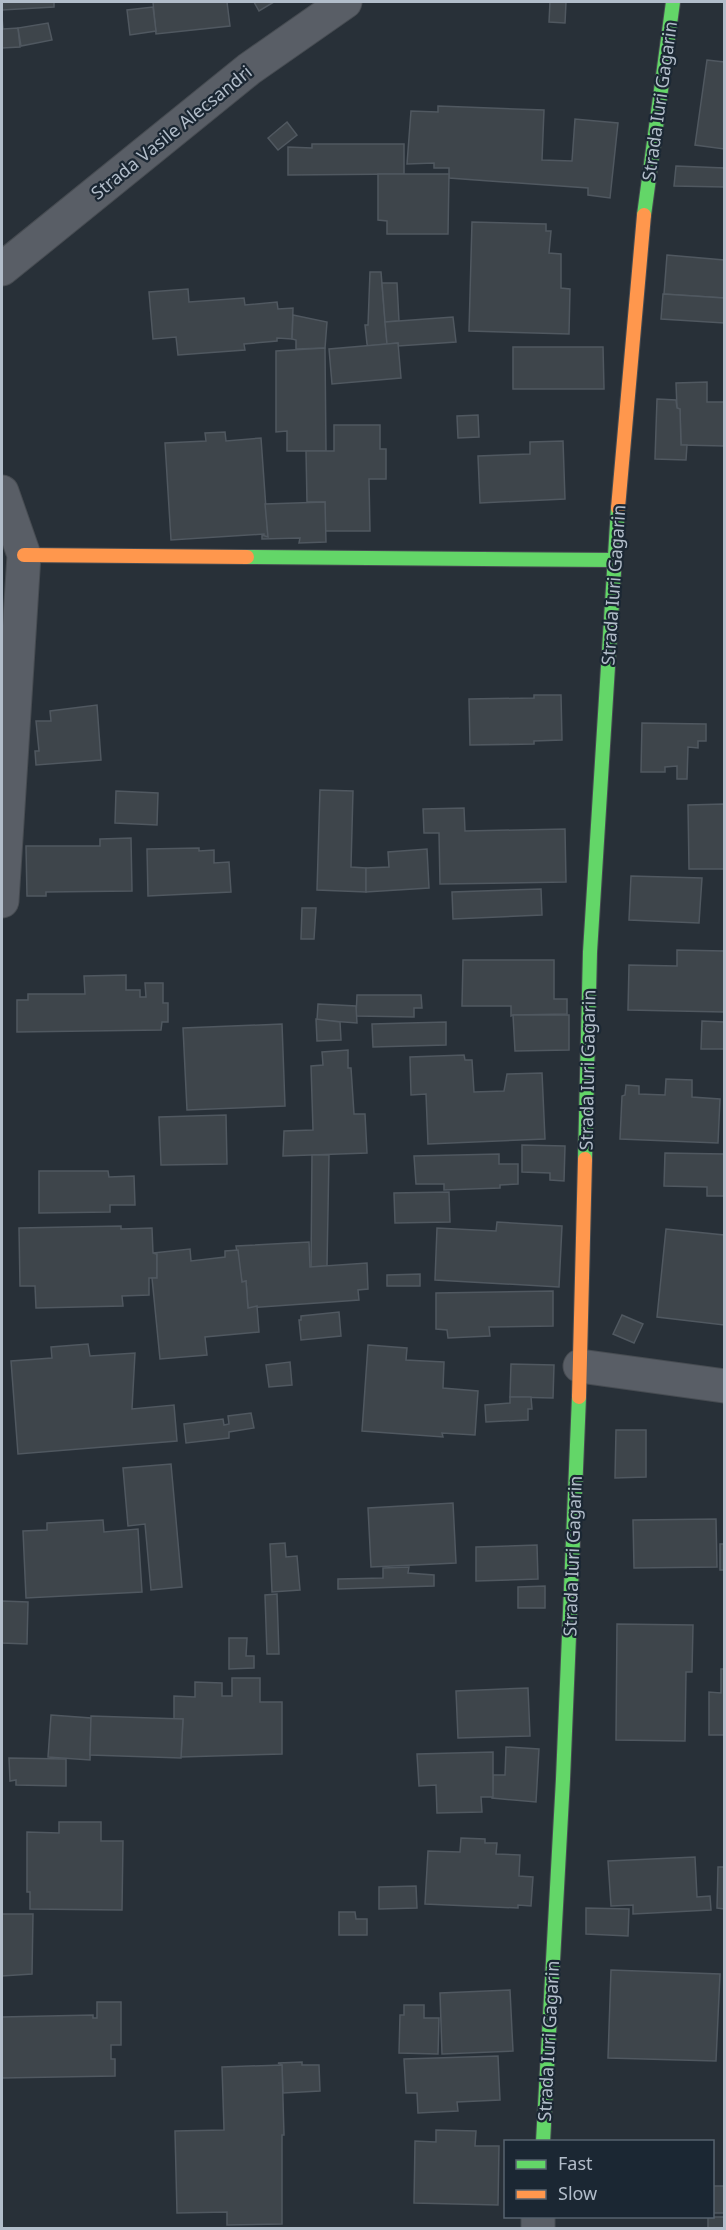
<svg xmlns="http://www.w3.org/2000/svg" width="726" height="2230" font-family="'Noto Sans',sans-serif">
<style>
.building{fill:#3e454b;stroke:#505860;stroke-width:1.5}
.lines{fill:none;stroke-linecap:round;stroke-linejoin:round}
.street-casing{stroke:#474c52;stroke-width:35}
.fast-casing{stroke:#474c52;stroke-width:16}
.slow-casing{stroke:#474c52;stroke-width:16}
.street{stroke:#595e66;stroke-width:33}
.fast{stroke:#63d668;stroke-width:14}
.slow{stroke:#ff974d;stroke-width:14}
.labels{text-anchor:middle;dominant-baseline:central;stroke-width:4.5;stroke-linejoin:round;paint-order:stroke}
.street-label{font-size:18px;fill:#b2bdca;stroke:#1b2733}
</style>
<rect width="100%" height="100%" fill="#283038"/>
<g class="building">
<polygon points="2,2 54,2 54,7 2,10"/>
<polygon points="153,2 227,2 230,26 156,34"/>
<polygon points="254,2 274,2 259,11"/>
<polygon points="550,2 566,2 565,23 549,22"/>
<polygon points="153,7 156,31 130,35 127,10"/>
<polygon points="2,17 3,29 18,28 20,47 2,48"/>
<polygon points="48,23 52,40 21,46 18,28"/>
<polygon points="707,60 724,62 724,149 695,145"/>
<polygon points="438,106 544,110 542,160 572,161 575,119 618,123 610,198 588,195 588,188 449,178 449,168 434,168 434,163 407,164 411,111 438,112"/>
<polygon points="287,122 297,135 278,150 268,138"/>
<polygon points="312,144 404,144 404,174 288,175 288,147 312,148"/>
<polygon points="676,166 724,168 724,187 674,186"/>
<polygon points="378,174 449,174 448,234 387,234 387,221 378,220"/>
<polygon points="472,222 546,224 546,231 551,231 549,253 561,254 561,288 570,289 569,334 469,331"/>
<polygon points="667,255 724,260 724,298 664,294"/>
<polygon points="370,272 381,272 387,344 368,346 367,344 365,325 368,325"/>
<polygon points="382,283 397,283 399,321 385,322"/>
<polygon points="188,289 189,302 244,298 245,305 277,302 278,309 293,308 292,339 277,338 277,341 244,344 245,350 178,355 176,337 153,339 149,292"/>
<polygon points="663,294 724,298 724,323 661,319"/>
<polygon points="293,315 327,322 325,348 296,349 296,340 292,339"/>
<polygon points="453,317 456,342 398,346 398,343 387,344 385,322"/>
<polygon points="398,343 401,378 332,384 329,349"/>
<polygon points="513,347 603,347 604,389 513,389"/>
<polygon points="325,348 326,451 287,451 287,431 276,432 276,351"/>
<polygon points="707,382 707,402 724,402 724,446 681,445 680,409 677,408 676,383"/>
<polygon points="657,399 676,400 677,408 680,409 681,445 687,445 686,460 655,459"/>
<polygon points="478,415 479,437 458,438 457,416"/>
<polygon points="334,425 380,425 380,449 386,449 386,479 369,479 370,531 325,531 325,502 307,502 306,451 334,451"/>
<polygon points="225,432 226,441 261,438 268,537 264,537 264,534 171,540 165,443 206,441 205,433"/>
<polygon points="563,441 565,499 480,503 478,456 530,454 530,442"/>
<polygon points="325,502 326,542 299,543 300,538 262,539 262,535 268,537 265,504"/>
<polygon points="534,695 561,695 562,740 534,741 534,744 470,745 469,699 534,698"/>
<polygon points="97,705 101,760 36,765 35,751 39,751 36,721 51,721 50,711"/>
<polygon points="642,723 706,724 706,741 698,741 698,748 688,747 687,779 677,779 677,766 665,767 665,772 641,772"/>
<polygon points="320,790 353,791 351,867 366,868 366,892 317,890"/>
<polygon points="116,791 158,793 157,825 115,823"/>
<polygon points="724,804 724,869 689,869 688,805"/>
<polygon points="464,808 465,831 565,829 566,882 440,884 439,833 424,833 423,809"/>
<polygon points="131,838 132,891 46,892 46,896 27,896 26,846 100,846 100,839"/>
<polygon points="199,848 199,851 214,850 214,863 229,862 231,892 148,896 147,849"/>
<polygon points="427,849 429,888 366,892 366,868 389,867 388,852"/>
<polygon points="631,876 702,878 699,923 629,920"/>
<polygon points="541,889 542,915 453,919 452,892"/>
<polygon points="302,908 316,908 314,939 301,939"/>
<polygon points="677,950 724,951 724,1012 628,1010 629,965 677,966"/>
<polygon points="463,960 554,960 554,999 567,999 567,1014 513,1015 511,1016 511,1006 462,1006"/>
<polygon points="126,975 126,990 140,990 140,997 146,997 145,983 163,983 163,1003 168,1003 168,1022 162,1022 161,1030 17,1032 17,1000 28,1000 28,994 85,994 84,976"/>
<polygon points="357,995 421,995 422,1008 414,1008 414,1017 356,1016"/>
<polygon points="318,1004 356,1006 357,1023 317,1020"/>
<polygon points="513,1015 569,1015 569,1050 515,1051"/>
<polygon points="316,1019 340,1022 341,1040 317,1041"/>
<polygon points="702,1021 724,1022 724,1049 701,1049"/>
<polygon points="446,1022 446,1045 373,1047 372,1024"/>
<polygon points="282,1024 285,1106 187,1110 183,1028"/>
<polygon points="348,1050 348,1068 351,1068 354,1114 365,1114 367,1153 283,1156 284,1131 313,1130 311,1066 323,1065 322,1052"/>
<polygon points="464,1055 465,1060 472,1060 474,1092 504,1091 507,1074 542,1073 545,1139 428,1144 426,1094 411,1095 410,1057"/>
<polygon points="666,1079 692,1080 692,1097 720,1099 718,1143 620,1139 622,1096 625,1095 626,1085 639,1086 639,1094 665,1095"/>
<polygon points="226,1115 227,1164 161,1165 159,1117"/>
<polygon points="522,1145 565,1146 564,1181 550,1180 550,1173 522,1172"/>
<polygon points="665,1153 724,1154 724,1196 707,1196 707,1187 664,1186"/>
<polygon points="499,1154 499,1164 518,1164 518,1184 500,1185 500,1188 444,1190 444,1184 416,1184 414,1156"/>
<polygon points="312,1155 329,1155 327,1266 311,1267"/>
<polygon points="39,1171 108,1171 109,1177 134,1176 135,1205 110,1205 110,1212 39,1213"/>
<polygon points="449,1192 450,1222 395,1223 394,1193"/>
<polygon points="497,1222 562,1226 559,1287 435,1280 437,1228 496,1231"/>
<polygon points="121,1226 121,1229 152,1228 153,1253 157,1254 157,1278 149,1278 149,1295 122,1296 123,1306 36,1308 35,1286 20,1286 19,1228"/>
<polygon points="666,1229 724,1235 724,1325 657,1317"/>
<polygon points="309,1242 310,1267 367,1263 368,1289 358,1290 359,1300 248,1308 246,1281 242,1282 236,1246"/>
<polygon points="190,1249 191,1261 225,1257 225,1251 238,1250 242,1282 246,1281 248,1308 257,1306 259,1332 205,1337 207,1355 160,1359 152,1278 157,1278 157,1254 153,1253"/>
<polygon points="420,1274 420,1286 387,1286 387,1275"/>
<polygon points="553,1291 553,1326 489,1327 490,1336 448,1338 447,1330 436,1329 436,1293"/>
<polygon points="339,1312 341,1336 301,1340 299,1320 301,1320 301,1316"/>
<polygon points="622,1315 643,1324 634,1343 613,1334"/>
<polygon points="88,1344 90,1356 135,1353 132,1409 174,1405 177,1441 18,1454 11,1361 52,1358 51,1347"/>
<polygon points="368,1345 407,1348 406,1360 444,1362 443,1388 478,1391 475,1435 442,1433 443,1437 362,1431"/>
<polygon points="290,1362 292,1385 269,1387 266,1365"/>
<polygon points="511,1364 554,1365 553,1398 510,1397"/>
<polygon points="510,1397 531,1397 532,1409 528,1409 528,1420 486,1422 485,1405 510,1403"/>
<polygon points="251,1413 254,1428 229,1432 229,1438 186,1443 184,1424 223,1419 224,1425 229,1424 228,1416"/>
<polygon points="616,1430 646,1430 646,1477 615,1478"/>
<polygon points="171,1464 182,1587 151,1590 145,1524 128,1526 123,1468"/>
<polygon points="453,1503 456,1563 371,1567 368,1508"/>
<polygon points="716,1519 717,1567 634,1568 633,1520"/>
<polygon points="103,1520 104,1532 138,1529 142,1592 26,1598 23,1531 47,1530 47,1523"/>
<polygon points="285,1543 286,1557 297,1556 300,1590 272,1592 270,1544"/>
<rect x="720" y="1544" width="4" height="26"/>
<polygon points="537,1545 538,1579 476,1581 476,1547"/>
<polygon points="409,1567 408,1573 434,1575 434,1586 338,1589 338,1579 383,1578 383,1568"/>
<polygon points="545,1586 545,1608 518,1608 518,1587"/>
<polygon points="277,1594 279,1654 267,1654 265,1595"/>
<polygon points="2,1601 28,1602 27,1644 2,1643"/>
<polygon points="617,1624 693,1625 692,1672 686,1672 685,1741 616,1740"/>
<polygon points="229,1638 247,1638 246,1656 254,1656 254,1668 229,1669"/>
<polygon points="721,1669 724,1669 724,1735 709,1735 709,1692 721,1693"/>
<polygon points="232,1678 260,1678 260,1702 282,1702 282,1754 181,1757 183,1719 174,1719 174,1696 195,1697 195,1682 222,1683 222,1696 232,1696"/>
<polygon points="528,1688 530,1736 458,1738 456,1691"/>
<polygon points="51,1715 91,1718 90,1760 48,1757"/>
<polygon points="91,1716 183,1719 181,1758 90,1755"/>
<polygon points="506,1747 539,1749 536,1802 492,1798 493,1775 505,1775"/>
<polygon points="493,1752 493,1797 481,1797 482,1812 437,1813 436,1785 419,1786 417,1754"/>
<polygon points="9,1758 66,1759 66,1786 16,1785 16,1780 10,1781"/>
<polygon points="59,1822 101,1822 101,1841 123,1841 122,1910 30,1909 30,1892 27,1892 27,1832 59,1833"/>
<polygon points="461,1838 485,1839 485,1843 497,1843 496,1854 520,1855 519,1876 533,1877 531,1906 518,1905 518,1908 425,1904 428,1851 460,1852"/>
<polygon points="695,1857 697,1897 710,1896 711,1910 633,1914 633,1905 611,1906 608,1861"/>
<polygon points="718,1867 724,1867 724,1909 717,1908"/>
<polygon points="416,1886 417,1908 379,1909 379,1887"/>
<polygon points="586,1908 629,1909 628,1936 586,1934"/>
<polygon points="339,1912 355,1912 356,1919 367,1919 367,1935 339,1935"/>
<polygon points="2,1914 33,1914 32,1974 2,1976"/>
<polygon points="611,1970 720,1974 716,2061 608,2058"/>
<polygon points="510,1990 513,2051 442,2054 440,1993"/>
<polygon points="97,2002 121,2002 121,2045 111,2045 111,2059 115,2059 115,2076 2,2078 2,2017 93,2015 93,2018 97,2018"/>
<polygon points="404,2005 424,2005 424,2018 439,2018 438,2054 399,2053 400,2015 404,2015"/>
<polygon points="498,2056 500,2100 457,2102 458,2111 418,2113 417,2093 406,2093 404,2059"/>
<polygon points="302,2062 302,2065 319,2065 320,2091 283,2093 282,2065 278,2063"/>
<polygon points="282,2065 284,2135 282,2135 282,2224 227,2225 227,2212 177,2213 175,2131 224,2130 222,2067"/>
<polygon points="436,2130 476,2131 475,2146 499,2146 498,2205 414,2203 415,2141 436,2142"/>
<rect x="712" y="2186" width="12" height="27"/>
<rect x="708" y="2217" width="16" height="11"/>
</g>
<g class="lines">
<g class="street-casing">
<g id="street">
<polyline points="2,269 249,69 345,2"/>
<polyline points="2,492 24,555 2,901"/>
<polyline points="580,1366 724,1386"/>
<polyline points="538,2228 538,2216"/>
</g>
</g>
<g class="fast-casing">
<g id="fast">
<polyline points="644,215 673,2"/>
<polyline points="247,557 613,560"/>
<polyline points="585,1159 590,952 618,508"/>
<polyline points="543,2142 563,1779 579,1397"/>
</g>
</g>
<g class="slow-casing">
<g id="slow">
<polyline points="618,508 644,215"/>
<polyline points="24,555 247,557"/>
<polyline points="579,1397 585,1159"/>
</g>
</g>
<use href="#street" class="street"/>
<use href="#fast" class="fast"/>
<use href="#slow" class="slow"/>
</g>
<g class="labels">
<g class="street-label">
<text transform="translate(659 101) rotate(-82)">Strada Iuri Gagarin</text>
<text transform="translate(171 132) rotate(-39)">Strada Vasile Alecsandri</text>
<text transform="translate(613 585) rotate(-86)">Strada Iuri Gagarin</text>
<text transform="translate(587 1070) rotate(-89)">Strada Iuri Gagarin</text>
<text transform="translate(572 1556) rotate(-88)">Strada Iuri Gagarin</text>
<text transform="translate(548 2041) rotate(-87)">Strada Iuri Gagarin</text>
</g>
</g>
<rect width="726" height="2230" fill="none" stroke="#b2bdca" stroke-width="6"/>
<rect x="504" y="2140" width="210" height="78" fill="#1b2733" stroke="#57636f" stroke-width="1.5"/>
<rect x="516" y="2160" width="30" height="9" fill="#63d668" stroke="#57636f" stroke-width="1.5"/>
<text x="558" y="2170" font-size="18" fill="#b2bdca">Fast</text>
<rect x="516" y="2190" width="30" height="9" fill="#ff974d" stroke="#57636f" stroke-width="1.5"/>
<text x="558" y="2200" font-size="18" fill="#b2bdca">Slow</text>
</svg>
